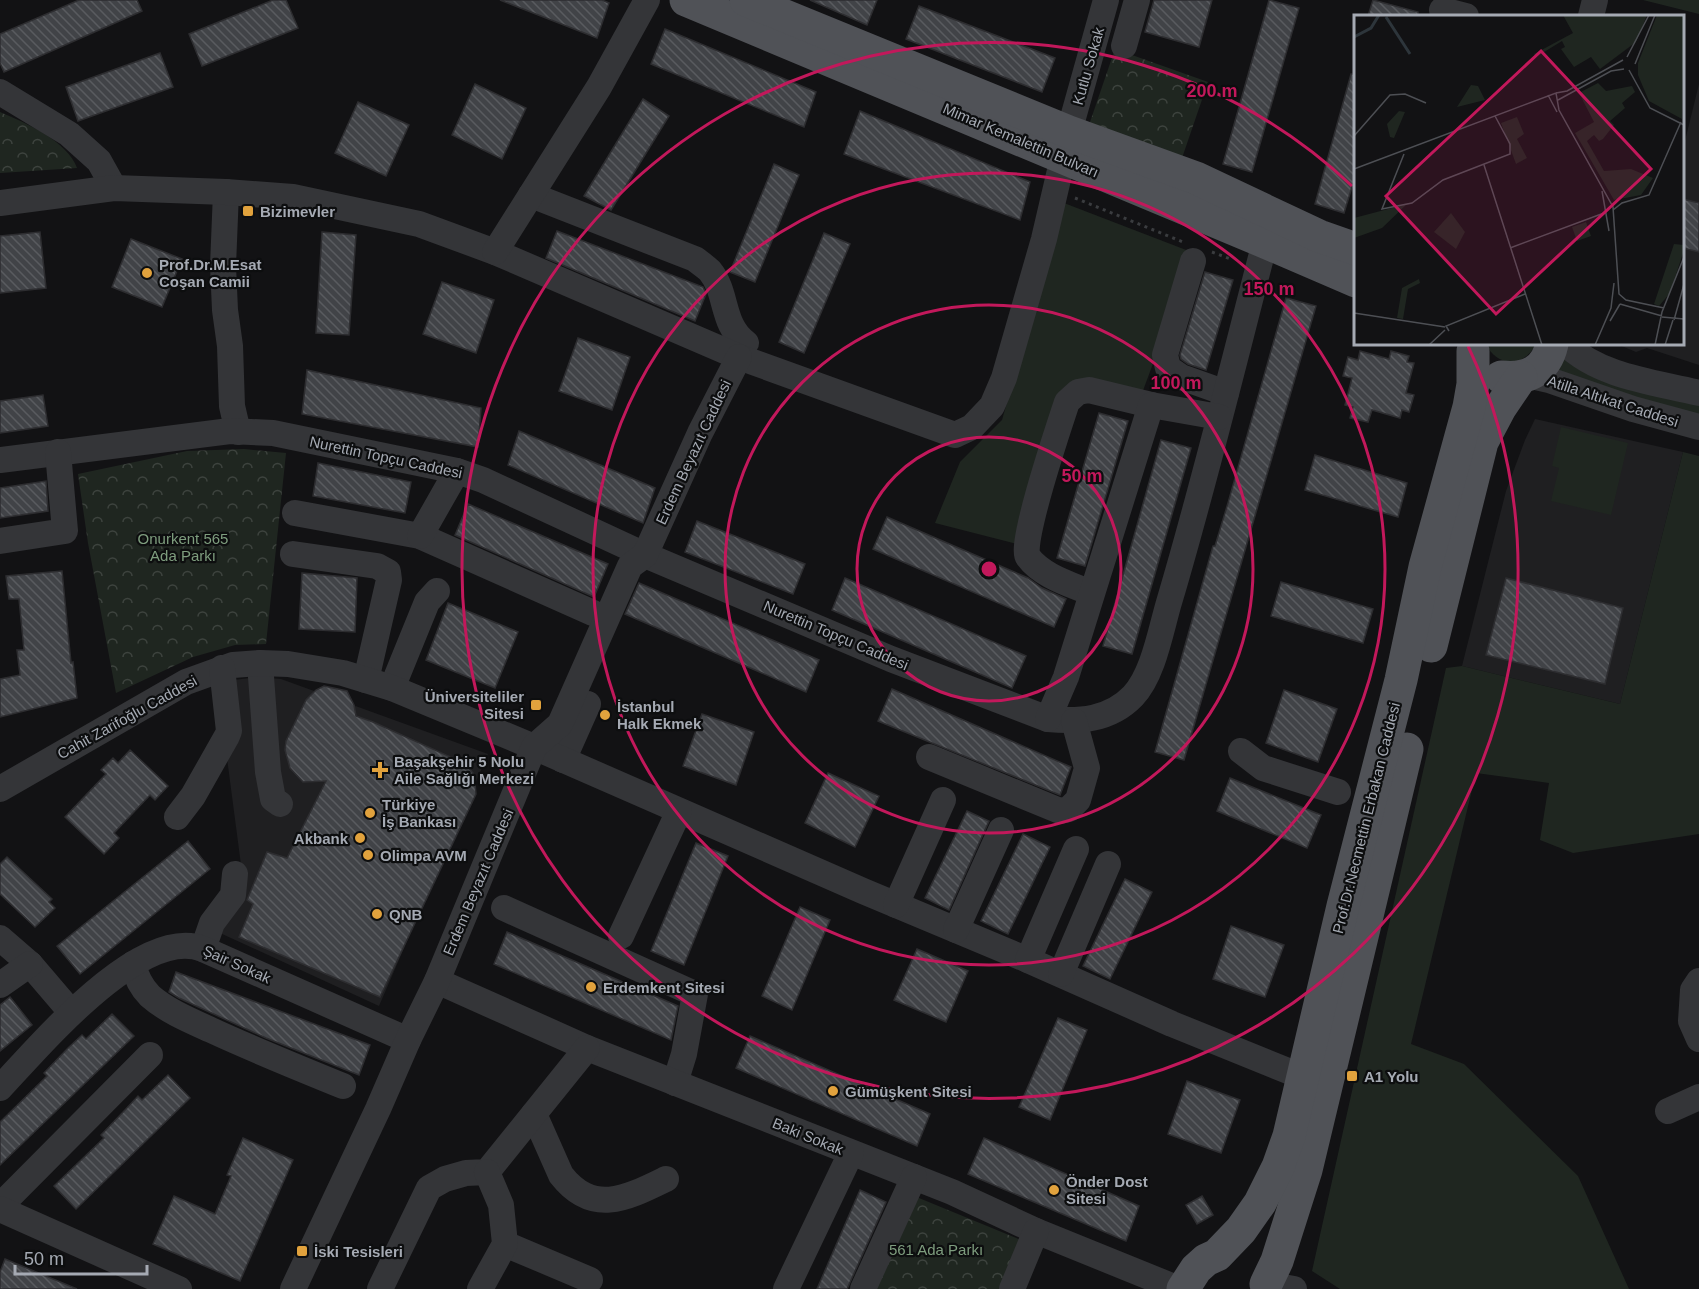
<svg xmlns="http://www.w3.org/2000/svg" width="1699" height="1289" font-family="Helvetica,sans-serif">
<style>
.built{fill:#1f1f21}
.grass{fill:#1f2620}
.park{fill:url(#park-crowns)}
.building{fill:url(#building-back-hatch);stroke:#2d2d30;stroke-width:1.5}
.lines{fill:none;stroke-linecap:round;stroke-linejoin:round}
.path{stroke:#3a3c3f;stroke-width:3;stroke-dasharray:3 4.5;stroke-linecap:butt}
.minor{stroke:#343538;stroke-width:26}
.major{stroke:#505257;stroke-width:33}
.ring{fill:none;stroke:#c2185b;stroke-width:3}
.poi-dot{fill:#e1a23d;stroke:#0d0e0f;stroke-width:2}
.labels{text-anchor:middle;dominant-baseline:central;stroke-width:4.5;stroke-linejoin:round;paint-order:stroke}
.street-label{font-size:15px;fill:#a5aab3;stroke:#0d0e0f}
.poi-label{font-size:15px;font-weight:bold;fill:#a5aab3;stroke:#0d0e0f;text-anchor:start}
.park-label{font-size:15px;fill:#7e9d7e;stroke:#0d0e0f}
.inset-river{fill:none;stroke:#2d353b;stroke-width:3}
.inset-road{fill:none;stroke:#4d4f54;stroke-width:1.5}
.view{fill:#c2185b;fill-opacity:0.15;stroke:#c2185b;stroke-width:3}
.inset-edge{fill:none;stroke:#a5aab3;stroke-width:3}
.centre{fill:#c2185b;stroke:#0d0e0f;stroke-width:3}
.ring-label{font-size:18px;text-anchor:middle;font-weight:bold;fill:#c2185b;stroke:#0d0e0f;stroke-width:4.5;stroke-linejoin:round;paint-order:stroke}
</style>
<defs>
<pattern id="park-crowns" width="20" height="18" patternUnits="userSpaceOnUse" patternTransform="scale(1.5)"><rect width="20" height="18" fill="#1f2620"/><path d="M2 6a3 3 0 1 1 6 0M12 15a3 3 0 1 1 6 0" fill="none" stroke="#3d433e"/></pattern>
<pattern id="building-back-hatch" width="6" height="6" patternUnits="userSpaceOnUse" patternTransform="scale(1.5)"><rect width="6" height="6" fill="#414347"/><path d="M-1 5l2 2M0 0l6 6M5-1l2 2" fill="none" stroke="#595b5f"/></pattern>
</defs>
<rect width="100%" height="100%" fill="#121214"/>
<g class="built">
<polygon points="1699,84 1699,365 1647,348 1636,352 1617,344 1682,344 1683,149"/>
<polygon points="1535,419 1683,452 1620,704 1462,666 1506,491 1525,440"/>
<polygon points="257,677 281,679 488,754 379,1006 220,933 243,880 217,682"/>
</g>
<g class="grass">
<polygon points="1643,0 1699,0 1699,14"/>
<polygon points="1064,203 1194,253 1141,396 1079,381 1033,548 935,523 960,462 1002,420"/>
<path d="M1486 344H1536C1525 367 1497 368 1486 344Z"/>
<polygon points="1563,352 1699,401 1699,415 1654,404 1554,369"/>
<polygon points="1561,427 1628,443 1611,515 1551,501 1559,468 1552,466"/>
<polygon points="1683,452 1699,456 1699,834 1573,853 1540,840 1549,783 1476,773 1411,1044 1464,1064 1578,1176 1629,1289 1340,1289 1312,1271 1446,668 1462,666 1620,704"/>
</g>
<g class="park">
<polygon points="1115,49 1208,82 1182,158 1089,125"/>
<path d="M0 112C26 123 67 141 77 168L0 173Z"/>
<polygon points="244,449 286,453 266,644 235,645 193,657 116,693 88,543 78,474 187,451"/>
<polygon points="914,1196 1026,1242 1006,1289 875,1289"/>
</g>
<g class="building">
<polygon points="79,0 137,0 142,11 4,72 0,63 0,34"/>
<polygon points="273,0 286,0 298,28 202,66 189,34"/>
<polygon points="500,0 602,0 609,3 597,38"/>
<polygon points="810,0 877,0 867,25"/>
<polygon points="1154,0 1212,0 1199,47 1145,32"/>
<polygon points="1269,0 1299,8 1252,172 1223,164"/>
<polygon points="1373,0 1418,12 1418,16 1368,16"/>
<polygon points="919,6 1055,58 1042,92 906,39"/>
<polygon points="665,29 816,92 804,127 651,64"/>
<polygon points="160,53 173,87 78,121 66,87"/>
<polygon points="1351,74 1356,75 1356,174 1344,213 1315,204"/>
<polygon points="475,84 526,108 502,159 452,135"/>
<polygon points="643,99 669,116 611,210 584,196"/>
<polygon points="358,102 409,125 386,176 335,153"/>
<polygon points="860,111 1030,182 1020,220 844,154"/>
<polygon points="774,164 799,175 755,282 730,272"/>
<polygon points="1683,199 1699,203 1699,252 1683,248"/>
<polygon points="557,231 703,287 706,294 695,321 546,258"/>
<polygon points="40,232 46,288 0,293 0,236"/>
<polygon points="322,232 356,235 349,335 316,333"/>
<polygon points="824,233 850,244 804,353 779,342"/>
<polygon points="131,239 182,259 162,307 112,287"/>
<polygon points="1205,272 1233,280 1206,370 1188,364 1181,359 1180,355"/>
<polygon points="442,282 494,300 476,353 423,334"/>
<polygon points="1286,298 1316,306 1184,760 1155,752 1213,546 1215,546 1228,503"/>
<polygon points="578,338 630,357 612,410 559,391"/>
<polygon points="1360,351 1389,359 1391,351 1409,356 1407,362 1414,363 1406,393 1414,395 1409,412 1402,410 1400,418 1372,410 1368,422 1350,418 1353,407 1345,405 1352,378 1343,376 1348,357 1358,360"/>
<polygon points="307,370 481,408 478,447 302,414"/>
<polygon points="43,395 48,426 0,433 0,401"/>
<polygon points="1099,413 1128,421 1085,566 1057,558"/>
<polygon points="519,431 655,488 643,523 508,465"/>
<polygon points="1161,440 1191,448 1132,654 1103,646"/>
<polygon points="1315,455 1407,483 1398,517 1305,490"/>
<polygon points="318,463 411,482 405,513 313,496"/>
<polygon points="46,481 48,511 0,518 0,488"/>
<polygon points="468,504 608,564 594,597 455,535"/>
<polygon points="887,517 1028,578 1042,588 1066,599 1054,627 873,549"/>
<polygon points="697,521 805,564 793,594 685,552"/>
<polygon points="62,571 71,663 73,662 77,698 0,717 0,679 20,675 17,650 24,650 19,599 9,599 6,576"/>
<polygon points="302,573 357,578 355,632 299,629"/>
<polygon points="845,578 1026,656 1012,688 832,610"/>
<polygon points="1506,578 1623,608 1605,684 1486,655"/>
<polygon points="1281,582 1373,609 1363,643 1271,616"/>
<polygon points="639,583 819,660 806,692 625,614"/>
<polygon points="448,603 518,632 495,688 426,660"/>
<polygon points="324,686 347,691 354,705 356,716 373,722 466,764 473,773 475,783 476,794 380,997 239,937 253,904 247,900 267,852 287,858 326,781 303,782 290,768 285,750 286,741 306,700 316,690"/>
<polygon points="892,689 1071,767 1060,795 878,721"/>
<polygon points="1284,690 1337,709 1318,762 1266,743"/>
<polygon points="702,714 754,732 736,785 683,766"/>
<polygon points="130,750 168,786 155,800 150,795 114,833 119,838 104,854 65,817 106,774 101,770 113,758 118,763"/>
<polygon points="828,773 879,796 855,847 805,823"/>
<polygon points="1230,778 1321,815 1307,848 1217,811"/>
<polygon points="967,811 989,821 949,910 925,898"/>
<polygon points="1023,834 1050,847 1008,934 981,921"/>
<polygon points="188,841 210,869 80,974 57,946"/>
<polygon points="696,843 728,856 684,965 651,951"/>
<polygon points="7,857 52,899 49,902 55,908 35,927 0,894 0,864"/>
<polygon points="1125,879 1152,892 1110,979 1083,966"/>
<polygon points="800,907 830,920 792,1010 762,996"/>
<polygon points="1231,926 1284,945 1265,997 1213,979"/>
<polygon points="507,932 678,1006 671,1040 494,964"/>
<polygon points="917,949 968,971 946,1022 894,1000"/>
<polygon points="176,972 370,1045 359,1075 266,1038 179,998 169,992"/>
<polygon points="10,997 32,1025 0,1051 0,1005"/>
<polygon points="112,1014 134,1036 0,1165 0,1122 47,1076 44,1073 68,1048 82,1035 86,1039"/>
<polygon points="1058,1018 1087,1030 1050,1120 1019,1107"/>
<polygon points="750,1036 930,1114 917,1146 736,1068"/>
<polygon points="168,1075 190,1098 76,1209 54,1186 104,1138 101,1135 125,1110 138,1096 142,1100"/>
<polygon points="1187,1081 1240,1100 1221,1153 1168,1134"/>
<polygon points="243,1138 293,1160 240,1281 153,1244 174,1196 215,1214 231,1176 227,1175"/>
<polygon points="984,1138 1139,1206 1126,1241 968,1174"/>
<polygon points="860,1190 886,1202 847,1289 817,1289"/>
<polygon points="1202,1196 1213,1215 1197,1224 1186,1205"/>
<polygon points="5,1259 77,1289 0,1289 0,1272"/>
</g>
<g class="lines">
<g class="path">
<polyline points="1075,198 1183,242"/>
<polyline points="1212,252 1233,260"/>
</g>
<g class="minor">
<polyline points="1442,10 1466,16"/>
<polyline points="1591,16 1595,0"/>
<polyline points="1124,46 1137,0"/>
<polyline points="0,92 69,134 99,161 114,188"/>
<polyline points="226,192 223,266 225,310 230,346 232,406 238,432"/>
<path d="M531 195 695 259C700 263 706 267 710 271 728 293 721 325 746 343"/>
<polyline points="0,203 114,188 226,192 293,197 419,224 495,252 739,357 955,435 972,427 992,406 1004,378 1044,239 1069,132 1106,0"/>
<polyline points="495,252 599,87 647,0"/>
<polyline points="1193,261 1165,355 1168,368 1181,377 1226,393"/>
<path d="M1566 344C1600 377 1655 382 1699 393"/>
<polyline points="1526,375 1549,380 1633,409 1699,427"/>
<path d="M0 460 230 431 273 433 457 471 483 480 645 555 891 659 1048 719C1079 722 1110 720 1133 696 1154 674 1161 628 1170 599 1205 481 1234 361 1265 242"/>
<polyline points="295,513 420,536 593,613"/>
<polyline points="420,536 457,471"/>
<polyline points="0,541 65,531 58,452"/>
<polyline points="293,554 377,566 388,572 389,580 366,680"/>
<path d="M1091 593C1070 584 1042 576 1028 557 1019 545 1060 423 1067 402L1078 392 1089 390 1151 405"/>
<polyline points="260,663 268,772 273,799 280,804"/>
<polyline points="392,688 427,602 437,591"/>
<polyline points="1048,719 1066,677 1151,405 1219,417"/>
<polyline points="1241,751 1263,768 1338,792"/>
<polyline points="929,757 1060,811 1069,809 1078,800 1087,768 1074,721"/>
<polyline points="563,760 588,704"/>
<polyline points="0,789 186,682 233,665 260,663 288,664 343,673 392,688 534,747 863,891 1028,960 1172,1024 1303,1077"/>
<polyline points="177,817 193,796 227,736 229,731 222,668"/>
<polyline points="896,905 943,800"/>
<polyline points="504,908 695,994 684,1054 675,1083"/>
<polyline points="956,930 1001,830"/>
<polyline points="621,936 679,811"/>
<polyline points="0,938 30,964 71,1012"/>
<polyline points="203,949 212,923 233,895 235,874"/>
<polyline points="1028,960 1076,849"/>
<path d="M133 964C136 977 141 987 150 996 167 1011 191 1021 211 1030 254 1050 299 1068 343 1086"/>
<polyline points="1061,974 1108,864"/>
<polyline points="437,981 587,1048 952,1192 1036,1231 1179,1289"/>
<polyline points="1699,981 1693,990 1691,1021 1699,1039"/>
<polyline points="0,985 30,964"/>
<path d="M0 1088C38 1048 141 924 203 949L408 1040"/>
<polyline points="1668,1111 1699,1097"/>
<path d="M534 1114 561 1175C593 1216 627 1198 666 1179"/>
<polyline points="0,1206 150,1055"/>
<polyline points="0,1209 179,1289"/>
<polyline points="505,1244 590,1280"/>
<polyline points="1266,1284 1294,1289"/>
<polyline points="293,1289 378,1109 408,1040 437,981 534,747 560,724 630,566 645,555 700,433 739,357"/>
<polyline points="380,1289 429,1188 445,1179 466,1173 487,1172 587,1048"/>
<polyline points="480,1289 505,1244 501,1205 487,1172"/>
<polyline points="786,1289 851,1153"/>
<polyline points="863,1289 914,1177"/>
<polyline points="1012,1289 1036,1231"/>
</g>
<g class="major">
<polyline points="686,0 1265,242 1356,281"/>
<polyline points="746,0 1069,132 1196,178 1319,236 1356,249"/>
<path d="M1501 377C1527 380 1546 371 1552 344"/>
<polyline points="1431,646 1482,442 1500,408 1521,377"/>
<polyline points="1266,1284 1277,1261 1306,1170 1407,749"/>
<polyline points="1183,1289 1196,1269 1206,1260 1217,1255 1241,1230 1260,1203 1278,1167 1289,1136 1343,906 1401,680 1425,567 1469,407 1473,384 1473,351"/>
</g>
</g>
<g class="ring">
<circle cx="989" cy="569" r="132"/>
<circle cx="989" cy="569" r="264"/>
<circle cx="989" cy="569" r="396"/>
<path d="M1468 346A528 528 0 1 1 1352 186"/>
</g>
<g class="poi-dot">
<rect x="242" y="205" width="12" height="12" rx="3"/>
<circle cx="147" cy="273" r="6"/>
<rect x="530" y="699" width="12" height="12" rx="3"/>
<circle cx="605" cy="715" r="6"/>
<path d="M377 761h6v6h6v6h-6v6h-6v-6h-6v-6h6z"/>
<circle cx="370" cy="813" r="6"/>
<circle cx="360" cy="838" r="6"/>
<circle cx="368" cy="855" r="6"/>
<circle cx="377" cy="914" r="6"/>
<circle cx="591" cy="987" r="6"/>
<rect x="1346" y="1070" width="12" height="12" rx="3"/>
<circle cx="833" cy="1091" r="6"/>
<circle cx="1054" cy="1190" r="6"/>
<rect x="296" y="1245" width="12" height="12" rx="3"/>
</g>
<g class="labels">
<g class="street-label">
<text transform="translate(1088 66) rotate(-74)">Kutlu Sokak</text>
<text transform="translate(1021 140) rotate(23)">Mimar Kemalettin Bulvarı</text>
<text transform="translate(1613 401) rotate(18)">Atilla Altıkat Caddesi</text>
<text transform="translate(693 452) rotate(-65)">Erdem Beyazıt Caddesi</text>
<text transform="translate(386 457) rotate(12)">Nurettin Topçu Caddesi</text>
<text transform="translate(836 635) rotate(23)">Nurettin Topçu Caddesi</text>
<text transform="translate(127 717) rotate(-29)">Cahit Zarifoğlu Caddesi</text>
<text transform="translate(1366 818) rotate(-76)">Prof.Dr.Necmettin Erbakan Caddesi</text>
<text transform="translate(478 882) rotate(-67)">Erdem Beyazıt Caddesi</text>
<text transform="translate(237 964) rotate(24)">Şair Sokak</text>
<text transform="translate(808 1136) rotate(22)">Baki Sokak</text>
</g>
<g class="poi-label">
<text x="260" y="211">Bizimevler</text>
<text x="159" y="264">Prof.Dr.M.Esat<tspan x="159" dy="17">Coşan Camii</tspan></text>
<text x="524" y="696" text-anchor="end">Üniversiteliler<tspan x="524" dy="17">Sitesi</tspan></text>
<text x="617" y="706">İstanbul<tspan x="617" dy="17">Halk Ekmek</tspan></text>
<text x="394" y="761">Başakşehir 5 Nolu<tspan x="394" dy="17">Aile Sağlığı Merkezi</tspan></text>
<text x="382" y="804">Türkiye<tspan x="382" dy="17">İş Bankası</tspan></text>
<text x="348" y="838" text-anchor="end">Akbank</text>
<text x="380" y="855">Olimpa AVM</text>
<text x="389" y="914">QNB</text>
<text x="603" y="987">Erdemkent Sitesi</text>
<text x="1364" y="1076">A1 Yolu</text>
<text x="845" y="1091">Gümüşkent Sitesi</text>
<text x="1066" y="1181">Önder Dost<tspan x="1066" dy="17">Sitesi</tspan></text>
<text x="314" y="1251">İski Tesisleri</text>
</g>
<g class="park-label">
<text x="183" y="538">Onurkent 565<tspan x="183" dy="17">Ada Parkı</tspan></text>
<text x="936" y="1249">561 Ada Parkı</text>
</g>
</g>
<g transform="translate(1354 15)">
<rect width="330" height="330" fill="#121214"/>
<path d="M209 0H293L282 27 246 54 237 42 220 52 207 34 211 32 208 26 182 42 180 39 219 18ZM303 0H330L328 104 295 86 284 60V48ZM244 68 252 76 278 71 281 77 268 88 271 93 256 106 260 110 249 124 245 126 240 120 233 126 250 156 277 154 299 163 287 180 260 185 221 118 240 107 225 78ZM117 70 124 71 131 85 103 92ZM163 102 170 119 163 124 173 143 162 149 147 108Z" fill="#1f2620"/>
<path d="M45 96 51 97 40 123 36 122 33 109ZM53 189 28 213 0 223V203ZM97 198 111 217 102 234 80 217ZM232 207 237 221 223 226 218 212ZM320 229 330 230V235L316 278 305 291 300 289ZM65 264 66 268 54 274 49 304 43 303 48 273Z" fill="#1f2620"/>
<path class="inset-river" d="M32 2 56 39M0 22 17 13 25 0"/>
<path class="inset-road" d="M273 42 295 0M281 49 301 0M275 55 296 93 330 110M202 78 213 76 269 45M194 80 203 97M204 85 257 56 270 54M0 121 36 80 51 79 72 88M50 139 28 194 58 188 89 165 156 139V129L141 101M130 150 188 330M0 154 202 78 205 95 259 192 265 279 272 285 310 293M248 176 255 216M259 195 268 188 295 180 327 107M156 233 250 198M266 289 308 301M0 298 91 312M308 302 330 304M320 305 330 269M256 306 266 289M95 316 92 311 171 279M75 330 91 315M241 330 257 293 260 268M301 330 308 297 330 242M311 330 319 305"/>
<path class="view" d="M187 36 297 154 142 299 32 181Z"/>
<rect width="330" height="330" class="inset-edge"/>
</g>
<circle cx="989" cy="569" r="9" class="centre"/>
<g class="ring-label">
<text x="1212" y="97">200 m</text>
<text x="1269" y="295">150 m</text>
<text x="1176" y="389">100 m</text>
<text x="1082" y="482">50 m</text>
</g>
<path d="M15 1265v9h132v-9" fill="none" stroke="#a5aab3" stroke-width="3"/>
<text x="24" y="1265" font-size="18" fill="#a5aab3" stroke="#0d0e0f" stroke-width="4.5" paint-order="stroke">50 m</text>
</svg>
